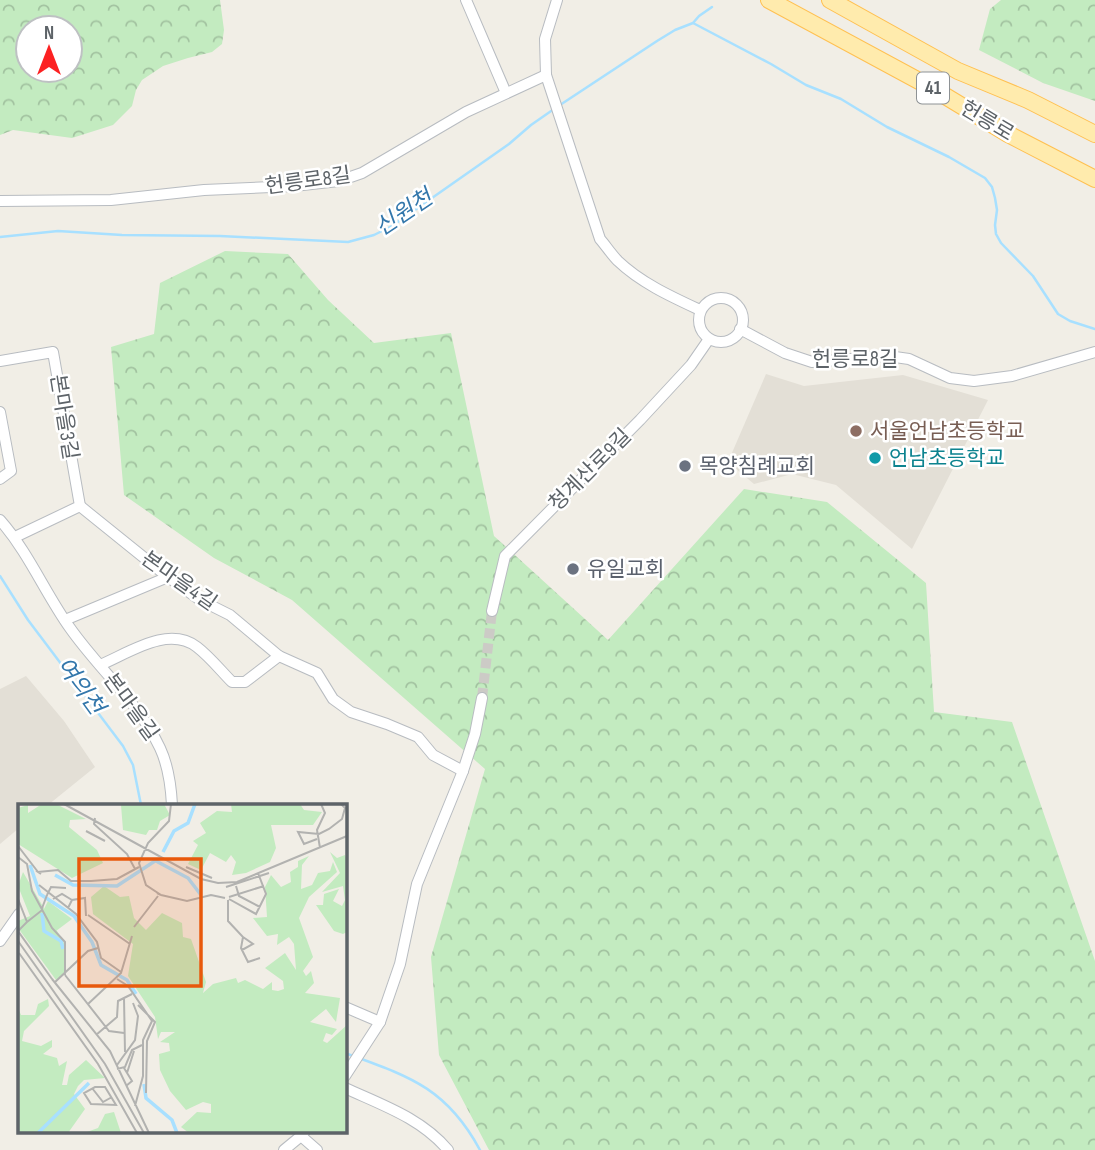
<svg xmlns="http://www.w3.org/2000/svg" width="1095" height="1150" font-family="'Sofia Sans Condensed','Noto Sans KR',sans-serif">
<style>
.education{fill:#e3dfd6}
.forest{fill:url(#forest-crowns);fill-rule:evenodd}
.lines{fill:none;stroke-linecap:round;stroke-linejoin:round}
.stream{stroke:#a8e0ff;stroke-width:2.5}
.minor-tunnel{stroke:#cccbc6;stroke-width:10;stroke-dasharray:10 5;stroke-linecap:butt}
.minor-casing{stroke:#b8bcc1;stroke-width:12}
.primary-casing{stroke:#ffc051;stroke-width:18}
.minor{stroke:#fff;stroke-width:10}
.primary{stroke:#ffebad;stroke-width:16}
.education-dot{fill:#8d6e63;stroke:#fff;stroke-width:2.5}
.culture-dot{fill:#0f9aa8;stroke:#fff;stroke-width:2.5}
.worship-dot{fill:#6b7280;stroke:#fff;stroke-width:2.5}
.labels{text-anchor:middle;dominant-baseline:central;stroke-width:5;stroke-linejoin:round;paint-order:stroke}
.shield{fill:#fff;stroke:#8e9295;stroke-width:2}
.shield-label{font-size:19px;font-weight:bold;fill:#5d6368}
.street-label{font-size:21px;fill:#5d6368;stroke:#fff}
.education-label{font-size:21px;fill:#785e54;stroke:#fff;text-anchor:start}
.culture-label{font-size:21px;fill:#0d838f;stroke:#fff;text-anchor:start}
.worship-label{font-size:21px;fill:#5b616d;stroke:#fff;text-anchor:start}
.water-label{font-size:23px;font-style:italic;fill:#3377ab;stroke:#fff}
.inset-river{fill:none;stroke:#a8e0ff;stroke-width:3.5}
.inset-road{fill:none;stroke:#b2b2b0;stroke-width:2}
.view{fill:#e8590c;fill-opacity:0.15;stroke:#e8590c;stroke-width:3.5}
.inset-edge{fill:none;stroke:#5d6368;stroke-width:3.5}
</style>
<defs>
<pattern id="forest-crowns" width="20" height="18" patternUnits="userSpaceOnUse" patternTransform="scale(1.75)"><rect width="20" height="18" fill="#c3ebc0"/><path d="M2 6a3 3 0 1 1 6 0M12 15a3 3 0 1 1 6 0" fill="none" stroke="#a2c2a0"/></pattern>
</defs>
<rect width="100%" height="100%" fill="#f1eee6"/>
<g class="education">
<polygon points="766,374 804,386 903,375 988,400 912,549 836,485 792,474 754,484 728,462"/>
<polygon points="26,676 64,721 95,767 48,805 19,805 19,828 0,844 0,689"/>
</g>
<g class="forest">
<path d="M0 0H220L224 30 222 44 212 52 188 58 163 66 142 80 136 90 132 106 113 125 72 138 13 130 0 135ZM70 28V70H28V28Z"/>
<polygon points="1001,0 1095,0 1095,101 1043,83 979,50 990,9"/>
<polygon points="225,251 288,254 328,300 374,343 451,333 494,536 608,640 744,489 827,502 926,583 934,712 1012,722 1095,961 1095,1150 489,1150 439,1055 431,957 485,769 292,600 214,558 124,495 111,347 154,334 160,283"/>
</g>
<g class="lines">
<g class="stream">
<polyline points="693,23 771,64 806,85 841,99 887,127 949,157 985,178 992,187 995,198 997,210 995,225 996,234 1001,243 1033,276 1058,314 1070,321 1095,329"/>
<polyline points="560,105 657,41 675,30 693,23 699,16 712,7"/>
<polyline points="0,237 58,231 122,235 220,236 348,242 374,235 392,226 509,144 531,125 554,109"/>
<polyline points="0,576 28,620 123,746 133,765 141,805"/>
<path d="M345 1053C408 1076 446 1087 480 1150"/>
</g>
<polyline class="minor-tunnel" points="482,698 492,611"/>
<g class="minor-casing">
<g id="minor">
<polyline points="466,0 506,93"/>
<path d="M557 0 545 39 546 75 600 239C606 246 612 255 618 261 641 283 672 297 700 310"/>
<polyline points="0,201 111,200 204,190 294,186 339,181 362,173 466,112 546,75"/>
<circle cx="721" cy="320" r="22"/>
<polyline points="740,329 785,353 812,362 888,356 909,359 950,378 974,381 1012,376 1095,352"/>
<polyline points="0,361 53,352 80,506 15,537"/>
<polyline points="0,412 11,471 0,479"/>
<polyline points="80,506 168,577 200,600 230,615 279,656 317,673 333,699 351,712 387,724 418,737 433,755 463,771"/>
<path d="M0 520C29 553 45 593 70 628 98 668 139 703 160 748 168 765 171 786 172 805"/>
<polyline points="492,611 505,556 640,420 691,365 709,339"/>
<polyline points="65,620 168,577"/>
<path d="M100 665C129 653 168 625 197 647 210 657 221 671 232 682H245L279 656"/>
<polyline points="0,941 19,914"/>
<polyline points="345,1007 380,1022"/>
<polyline points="345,1076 380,1022 400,964 417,884 463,771 475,734 482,698"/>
<path d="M345 1088C382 1105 421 1118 448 1150"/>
<polyline points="301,1136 317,1150"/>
<polyline points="284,1150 301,1136 305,1131"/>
</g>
</g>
<g class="primary-casing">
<g id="primary">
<polyline points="769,0 932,88 1008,134 1095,179"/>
<polyline points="830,0 958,71 1028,100 1095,134"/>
</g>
</g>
<use href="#minor" class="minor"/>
<use href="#primary" class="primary"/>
</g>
<circle class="education-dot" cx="856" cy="431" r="7"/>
<circle class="culture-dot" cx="875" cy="458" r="7"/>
<g class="worship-dot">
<circle cx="685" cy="466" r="7"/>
<circle cx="573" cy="569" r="7"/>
</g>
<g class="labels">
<rect class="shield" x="917" y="72.5" width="32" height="31" rx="5"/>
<g class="shield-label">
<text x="933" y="88">41</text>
</g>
<g class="street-label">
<text transform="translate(987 121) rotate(31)">헌릉로</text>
<text transform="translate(308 181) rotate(-8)">헌릉로8길</text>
<text x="855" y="359">헌릉로8길</text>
<text transform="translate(64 417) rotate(81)">본마을3길</text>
<text transform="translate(590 470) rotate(-45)">청계산로9길</text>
<text transform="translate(179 581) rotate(35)">본마을4길</text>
<text transform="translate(131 707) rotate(54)">본마을길</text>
</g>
<g class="education-label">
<text x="870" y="431">서울언남초등학교</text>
</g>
<g class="culture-label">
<text x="889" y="458">언남초등학교</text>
</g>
<g class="worship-label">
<text x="699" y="466">목양침례교회</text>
<text x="587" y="569">유일교회</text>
</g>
<g class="water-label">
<text transform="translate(404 213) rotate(-34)">신원천</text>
<text transform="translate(80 686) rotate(54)">여의천</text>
</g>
</g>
<g transform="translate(18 804)">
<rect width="329" height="329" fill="#f1eee6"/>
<path d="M24 0H38L68 15 52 16 51 23 79 46 85 59 54 74 0 40V4L10 1V9ZM146 0 152 11 142 17 139 26H131L128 31 105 26 103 1ZM213 0H282L286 6 304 8 295 21H253L258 44 252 58 228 69 214 71 218 58 213 51 208 58 192 49 183 66 170 60 180 41 175 37 188 29 182 19 199 7 214 8ZM312 48 319 54 327 51 329 56V128L325 130 316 127 298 101H305L306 90 321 85 315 97 324 102 327 96 325 82 304 88 322 69ZM291 52 284 61 283 85 294 81 300 69 312 67 315 58 319 68 291 93 281 114 295 153 285 167 288 172 293 167 296 179 287 189 322 194 318 218 308 205 292 218 319 225 314 231 308 229 305 237 309 239 329 221V329H171L163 323 179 308 193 309V300L185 298 168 306 152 287 142 266 141 250 152 247 151 239 142 238 157 228H143L140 235 137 213 110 172 115 140 75 110 73 93 86 82 102 93 111 92 116 114 128 126 144 109 164 119 165 133 173 135 188 178 185 189 195 180 218 174 220 179 227 176 245 185 254 178V186L260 187 266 185 265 177 247 164 267 149 278 166 276 140 271 133 259 141 260 130 249 132 235 114 249 113 247 83 253 71 263 83 273 78 272 68 280 63V57ZM5 68 46 139V171L38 176 0 124V117L12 112 0 82ZM30 97 54 115 38 127 26 105ZM30 195 31 202 6 227 4 237 23 242 34 236V243L25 250 39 254 41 262 49 257 44 281H49L51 271 68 256 87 274 66 276 60 282 56 290 67 305 50 329H0V204L3 211H17L20 200ZM96 308 103 329H66L80 324 87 310Z" fill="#c3ebc0"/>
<path class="inset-river" d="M145 48 156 27 170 19 177 0M138 57 170 74 183 91M12 61 22 90 56 112 74 138 83 161 109 176 118 190M37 71 55 81 99 82 140 55M24 109 26 127 43 137 45 145M126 280 128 294 154 316 159 329M20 329 71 279"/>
<path class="inset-road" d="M46 0 183 75 200 79 219 78 329 32M77 14 76 20 109 50 117 65M68 27 87 37M299 35 286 40 280 28 301 30 311 25 324 15 327 4 323 0M0 42 20 68M302 44 299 26 307 9 303 0M0 53 9 60 14 87 34 124 47 138V171M168 63 194 74M23 70 20 68 40 66 53 77H73L99 75 121 63M21 81 58 110 79 138 83 154 103 168M218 82 221 92 242 103M208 83 251 69M139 89 143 91 128 81 121 59 130 39 151 17 153 0M29 91 33 83 48 84M143 91 169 97 193 91 207 94M211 93 246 82M0 95 9 118 0 127 34 175M35 95 44 90 54 96M211 95 238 110 248 90 240 69M210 96V117L225 133 223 144 230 158 242 154M50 104 54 96 67 94 68 112M70 111 112 140M9 118 23 107 29 91M116 123 140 92M0 137 87 260 126 329M224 146 235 140 225 133M1 149 80 260 119 329M47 171 91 227 106 229M34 175 92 247 131 329M99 175 110 182 134 217 125 236V272L117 302M36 179 70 147 80 144M106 194 107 248M70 200 103 169 114 132M120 201 137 218 129 237 128 289M78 231 99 213 100 197 114 190M99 261 117 236 120 212 115 199M106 264 114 277 108 282M99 265 107 263 114 246 124 241M109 269 116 247M77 283H87L98 301 73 300 66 289ZM74 284 85 298 94 293"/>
<path class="view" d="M61 55H183V182H61Z"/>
<rect width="329" height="329" class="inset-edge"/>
</g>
<g transform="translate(49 49)"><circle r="33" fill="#ffffff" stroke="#bec1c3" stroke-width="2"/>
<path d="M0-5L12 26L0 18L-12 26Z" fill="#fc2122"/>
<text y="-10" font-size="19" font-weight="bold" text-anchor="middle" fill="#5d6368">N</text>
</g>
</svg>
